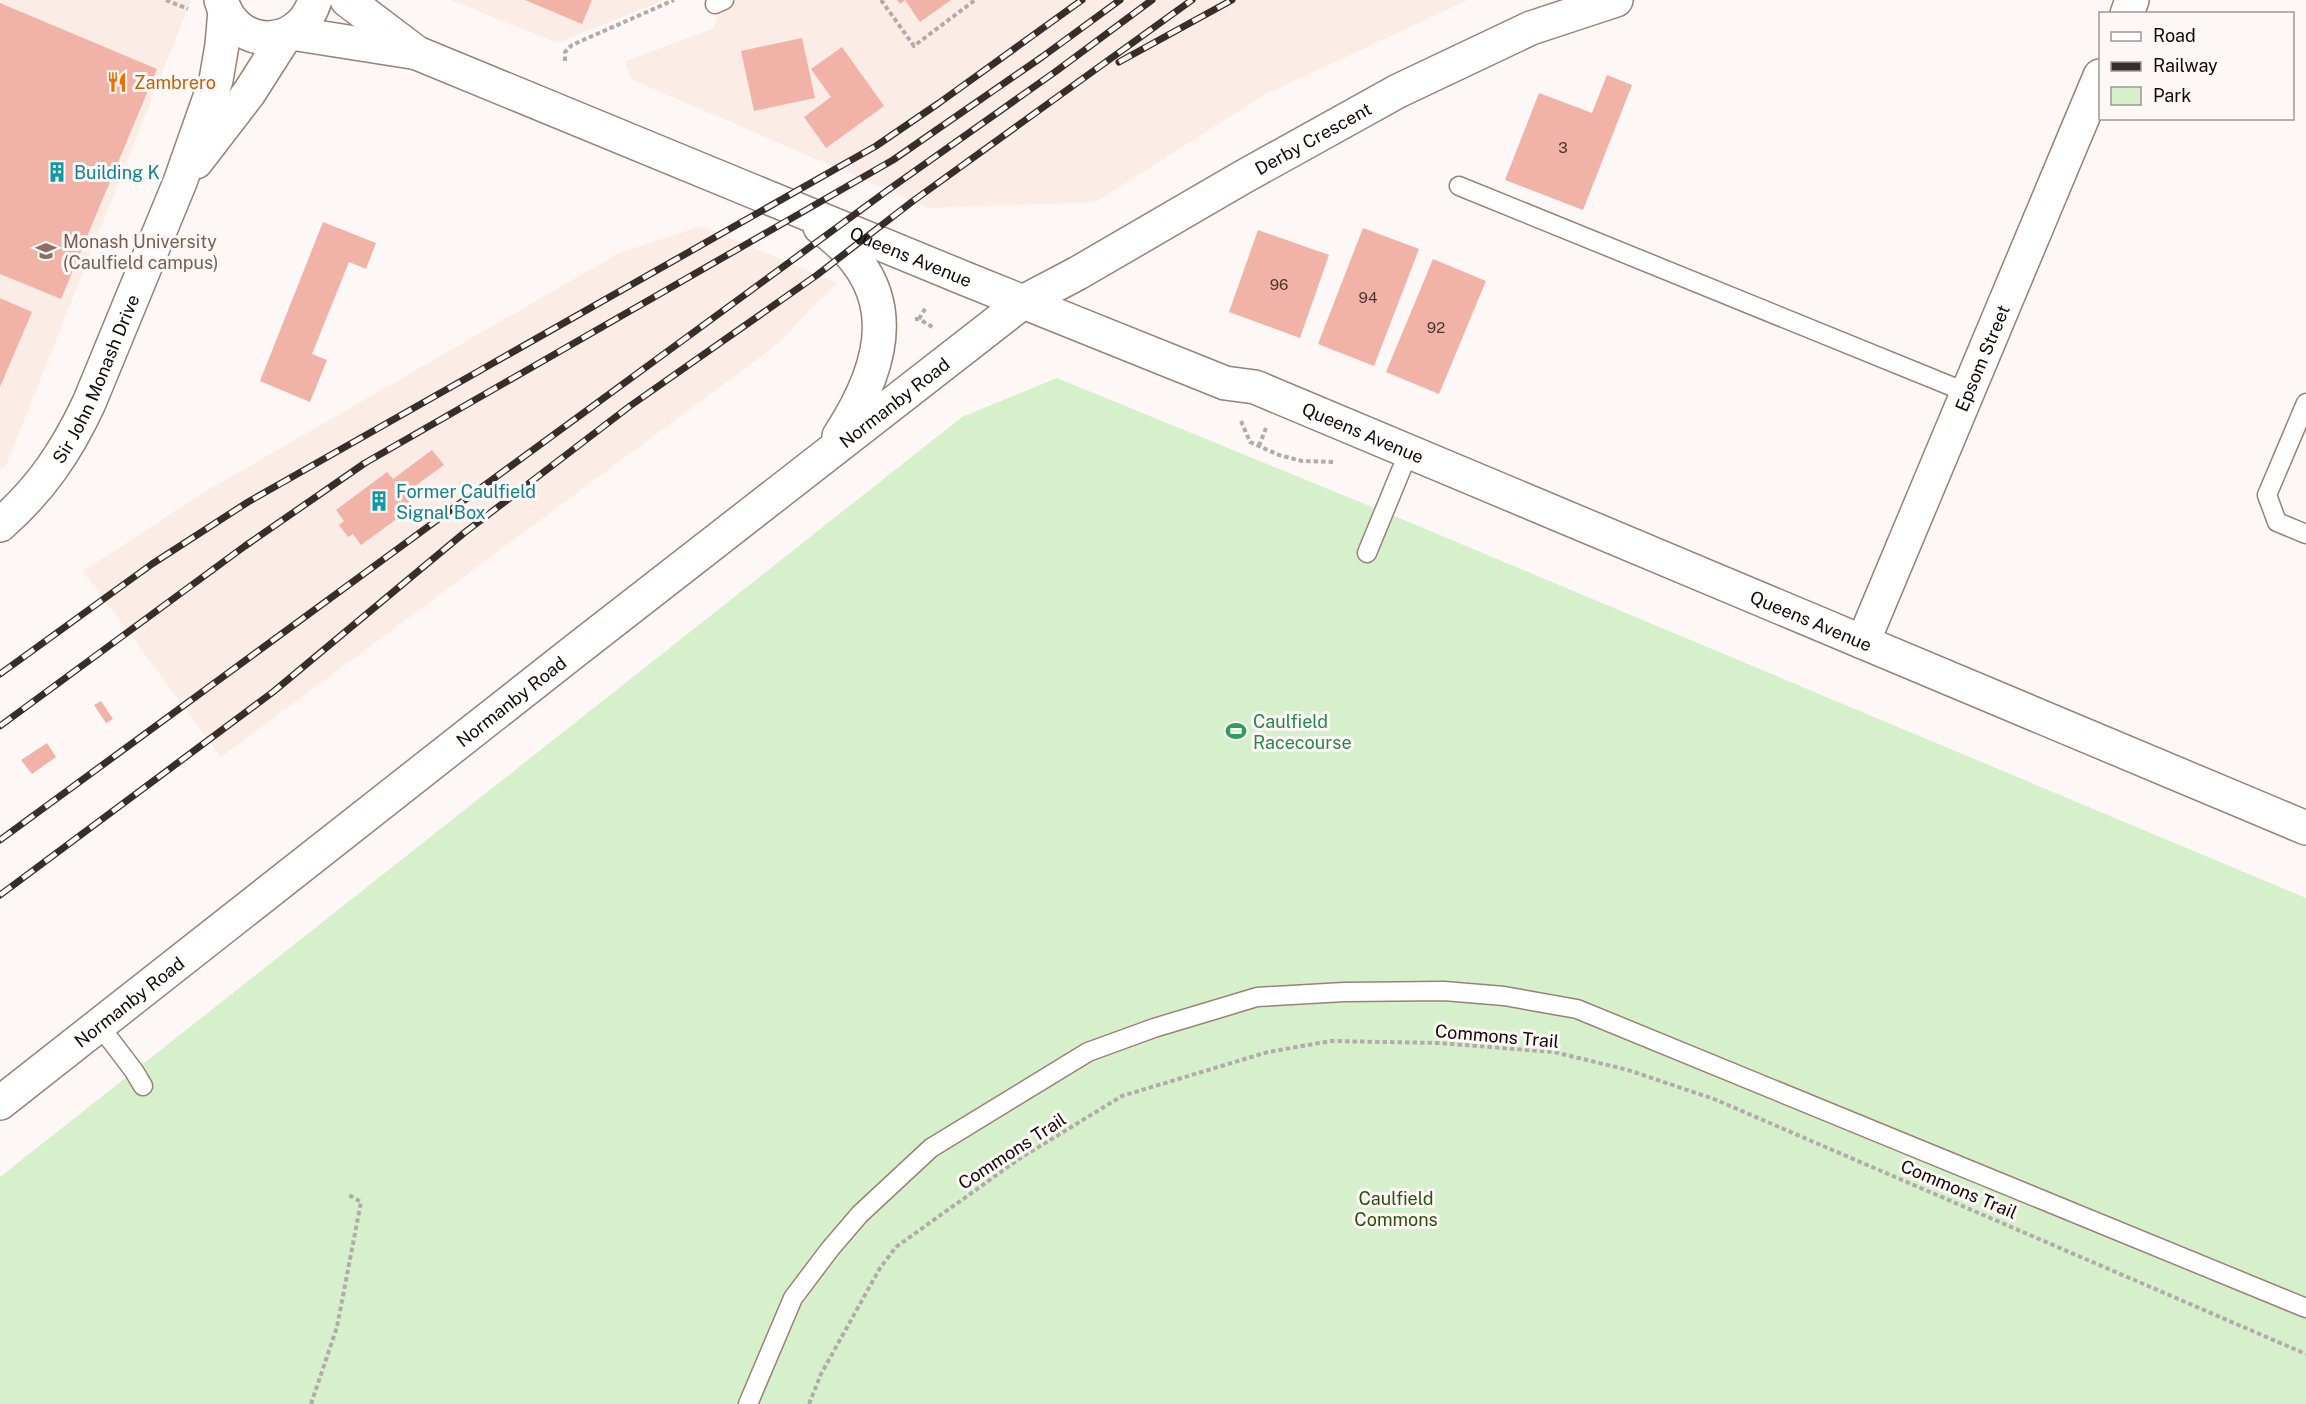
<svg xmlns="http://www.w3.org/2000/svg" width="2306" height="1404" font-family="'Public Sans',sans-serif">
<style>
.built{fill:#fbece6}
.green{fill:#d7f0cc}
.building{fill:#f1b3a7}
.lines{fill:none;stroke-linecap:round;stroke-linejoin:round}
.service-casing{stroke:#9a8176;stroke-width:21}
.minor-casing{stroke:#9a8176;stroke-width:36}
.tertiary-casing{stroke:#9a8176;stroke-width:36}
.path{stroke:#b2aba9;stroke-width:4;stroke-dasharray:4.5 3;stroke-linecap:butt}
.service{stroke:#fff;stroke-width:18}
.minor{stroke:#fff;stroke-width:33}
.tertiary{stroke:#fff;stroke-width:33}
.rail-casing{stroke:#372e2c;stroke-width:7}
.rail{stroke:#fdf7f5;stroke-width:4.5;stroke-dasharray:14;stroke-linecap:butt}
.labels{text-anchor:middle;dominant-baseline:central;stroke-width:6;stroke-linejoin:round;paint-order:stroke}
.number-label{font-size:15px;fill:#4a342e}
.food-label{font-size:18px;fill:#c56008;stroke:#fdf7f5;text-anchor:start}
.street-label{font-size:18px;fill:#120906;stroke:#fdf7f5}
.culture-label{font-size:18px;fill:#0d838f;stroke:#fdf7f5;text-anchor:start}
.education-label{font-size:18px;fill:#785e54;stroke:#fdf7f5;text-anchor:start}
.leisure-label{font-size:18px;fill:#27864d;stroke:#fdf7f5;text-anchor:start}
.park-label{font-size:18px;fill:#2a510e;stroke:#fdf7f5}
</style>
<rect width="100%" height="100%" fill="#fdf7f5"/>
<g class="built">
<polygon points="0,0 191,0 6,466 0,469"/>
<polygon points="451,0 664,0 557,43"/>
<polygon points="713,0 1468,0 1264,95 1096,202 929,208 631,79 625,61 713,29 718,13"/>
<polygon points="702,226 837,283 775,346 221,757 83,571 208,490 619,253"/>
</g>
<polygon class="green" points="1057,378 1404,520 2306,898 2306,1404 0,1404 0,1177 962,417"/>
<g class="building">
<polygon points="525,0 592,0 582,24"/>
<polygon points="897,0 951,0 920,22 905,0 900,4"/>
<polygon points="0,3 157,69 61,299 0,274"/>
<polygon points="802,38 815,98 754,111 741,51"/>
<polygon points="842,47 884,106 826,148 804,117 831,97 811,69"/>
<polygon points="1607,75 1632,85 1583,210 1505,180 1539,93 1592,113"/>
<polygon points="323,222 376,243 366,269 349,262 312,354 327,360 310,402 260,381"/>
<polygon points="1363,228 1419,249 1374,366 1318,344"/>
<polygon points="1258,230 1329,255 1300,338 1229,312"/>
<polygon points="1433,259 1486,281 1439,394 1386,372"/>
<polygon points="0,298 32,312 0,387"/>
<polygon points="432,450 444,465 404,494 413,507 361,545 353,534 348,537 339,525 344,521 336,510 387,472 393,479"/>
<polygon points="101,701 113,719 106,723 94,705"/>
<polygon points="47,743 56,757 32,774 21,760"/>
</g>
<g class="lines">
<g class="service-casing">
<g id="service">
<polyline points="715,4 724,0"/>
<polyline points="1459,186 1968,393"/>
<polyline points="2306,403 2267,495 2277,522 2306,534"/>
<polyline points="1367,553 1409,451"/>
<polyline points="99,1025 134,1071 143,1086"/>
<polyline points="748,1404 793,1298 830,1249 860,1214 931,1148 1088,1052 1154,1028 1257,997 1344,992 1444,991 1504,996 1577,1009 2306,1308"/>
</g>
</g>
<g class="minor-casing">
<g id="minor">
<polyline points="2127,14 2132,0"/>
<path id="s1" d="M1023 302 1078 273 1243 177 1398 91 1531 28 1616 0"/>
<path id="s2" d="M1863 642 2100 76"/>
</g>
</g>
<g class="tertiary-casing">
<g id="tertiary">
<path d="M221 0C236 51 300 50 315 0"/>
<path id="s3" d="M347 0 417 53 966 279 1225 383 1255 387 2306 828"/>
<polyline points="291,33 412,52"/>
<polyline points="196,162 249,93 286,35"/>
<path d="M820 227C904 286 888 361 839 436"/>
<path id="s4" d="M0 525C41 489 66 452 89 403L180 182 216 80 222 45 225 10"/>
<path id="s5" d="M0 1103 576 650 1023 302"/>
</g>
</g>
<g class="path">
<polyline points="166,0 188,9"/>
<polyline points="881,0 914,46 975,0"/>
<polyline points="565,61 565,52 572,45 674,0"/>
<polyline points="915,319 919,319 934,328"/>
<polyline points="919,319 926,307"/>
<polyline points="1241,421 1250,442 1279,455 1302,461 1335,462"/>
<polyline points="1259,446 1266,428"/>
<polyline points="311,1404 337,1327 361,1202 349,1195"/>
<polyline points="809,1404 821,1374 880,1268 896,1247 1019,1159 1122,1096 1268,1052 1331,1041 1439,1043 1554,1052 1628,1070 1714,1099 2306,1354"/>
</g>
<use href="#service" class="service"/>
<use href="#minor" class="minor"/>
<use href="#tertiary" class="tertiary"/>
<g class="rail-casing">
<g id="rail">
<polyline points="1119,62 1232,0"/>
<polyline points="0,674 152,564 248,502 876,146 939,103 1082,0"/>
<polyline points="0,726 245,546 365,463 893,160 1042,57 1120,0"/>
<polyline points="0,840 888,190 1055,72 1152,0"/>
<polyline points="0,895 273,692 464,533 630,406 817,275 913,201 1192,0"/>
</g>
</g>
<use href="#rail" class="rail"/>
</g>
<defs>
<g id="restaurant-bare" transform="scale(1.62)"><path d="M-5-6h1v4h1v-4h1v4h1v-4h1v5L-1.5 .5V6h-2V.5L-5-1ZM5-6V6H3V1.5H1.5Q1.5-4 5-6Z" fill="#e8710a" stroke="#fdf7f5" stroke-width="2.5" paint-order="stroke"/></g>
<g id="building-bare" transform="scale(1.62)"><path d="M-4-6H4V6H1V3H-1V6H-4ZM-2.5-4.3h1.7v1.8h-1.7ZM.8-4.3h1.7v1.8H.8ZM-2.5-1h1.7V.8h-1.7ZM.8-1h1.7V.8H.8Z" fill="#0f9aa8" stroke="#fdf7f5" stroke-width="2.5" paint-order="stroke"/></g>
<g id="university-bare" transform="scale(1.62)"><path d="M0-5L7-2L0 1L-7-2ZM-4 1L0 2.5L4 1V4Q0 6-4 4Z" fill="#8d6e63" stroke="#fdf7f5" stroke-width="2.5" paint-order="stroke"/></g>
<g id="stadium-bare" transform="scale(1.62)"><path d="M0-5a6.5 5 0 1 0 0 10a6.5 5 0 1 0 0-10ZM-3.5-1.8h7v3.6h-7Z" fill="#2e9e5b" stroke="#fdf7f5" stroke-width="2.5" paint-order="stroke"/></g>
</defs>
<g fill-rule="evenodd">
<use href="#restaurant-bare" x="117" y="82"/>
<use href="#building-bare" x="57" y="172"/>
<use href="#university-bare" x="46" y="251"/>
<use href="#building-bare" x="379" y="501"/>
<use href="#stadium-bare" x="1236" y="731"/>
</g>
<g class="labels">
<g class="number-label">
<text x="1563" y="147">3</text>
<text x="1279" y="284">96</text>
<text x="1368" y="297">94</text>
<text x="1436" y="327">92</text>
</g>
<g class="food-label">
<text x="134" y="82">Zambrero</text>
</g>
<g class="street-label">
<text stroke="none"><textPath href="#s1" startOffset="333">Derby Crescent</textPath></text>
<text stroke="none"><textPath href="#s3" startOffset="622">Queens Avenue</textPath></text>
<text stroke="none"><textPath href="#s2" startOffset="308">Epsom Street</textPath></text>
<text stroke="none"><textPath href="#s4" startOffset="177">Sir John Monash Drive</textPath></text>
<text stroke="none"><textPath href="#s5" startOffset="1136">Normanby Road</textPath></text>
<text stroke="none"><textPath href="#s3" startOffset="1108">Queens Avenue</textPath></text>
<text stroke="none"><textPath href="#s3" startOffset="1594">Queens Avenue</textPath></text>
<text stroke="none"><textPath href="#s5" startOffset="650">Normanby Road</textPath></text>
<text stroke="none"><textPath href="#s5" startOffset="164">Normanby Road</textPath></text>
<text transform="translate(1497 1036) rotate(5)">Commons Trail</text>
<text transform="translate(1012 1151) rotate(-33)">Commons Trail</text>
<text transform="translate(1959 1189) rotate(23)">Commons Trail</text>
</g>
<g class="culture-label">
<text x="74" y="172">Building K</text>
<text x="396" y="491">Former Caulfield<tspan x="396" dy="21">Signal Box</tspan></text>
</g>
<g class="education-label">
<text x="63" y="241">Monash University<tspan x="63" dy="21">(Caulfield campus)</tspan></text>
</g>
<g class="leisure-label">
<text x="1253" y="721">Caulfield<tspan x="1253" dy="21">Racecourse</tspan></text>
</g>
<g class="park-label">
<text x="1396" y="1198">Caulfield<tspan x="1396" dy="21">Commons</tspan></text>
</g>
</g>
<rect x="2099" y="12" width="195" height="108" fill="#fdf7f5" stroke="#9f9895" stroke-width="1.5"/>
<rect x="2111" y="32" width="30" height="9" fill="#ffffff" stroke="#9f9895" stroke-width="1.5"/>
<text x="2153" y="42" font-size="18" fill="#120906">Road</text>
<rect x="2111" y="62" width="30" height="9" fill="#372e2c" stroke="#9f9895" stroke-width="1.5"/>
<text x="2153" y="72" font-size="18" fill="#120906">Railway</text>
<rect x="2111" y="87" width="30" height="18" fill="#d7f0cc" stroke="#9f9895" stroke-width="1.5"/>
<text x="2153" y="102" font-size="18" fill="#120906">Park</text>
</svg>
